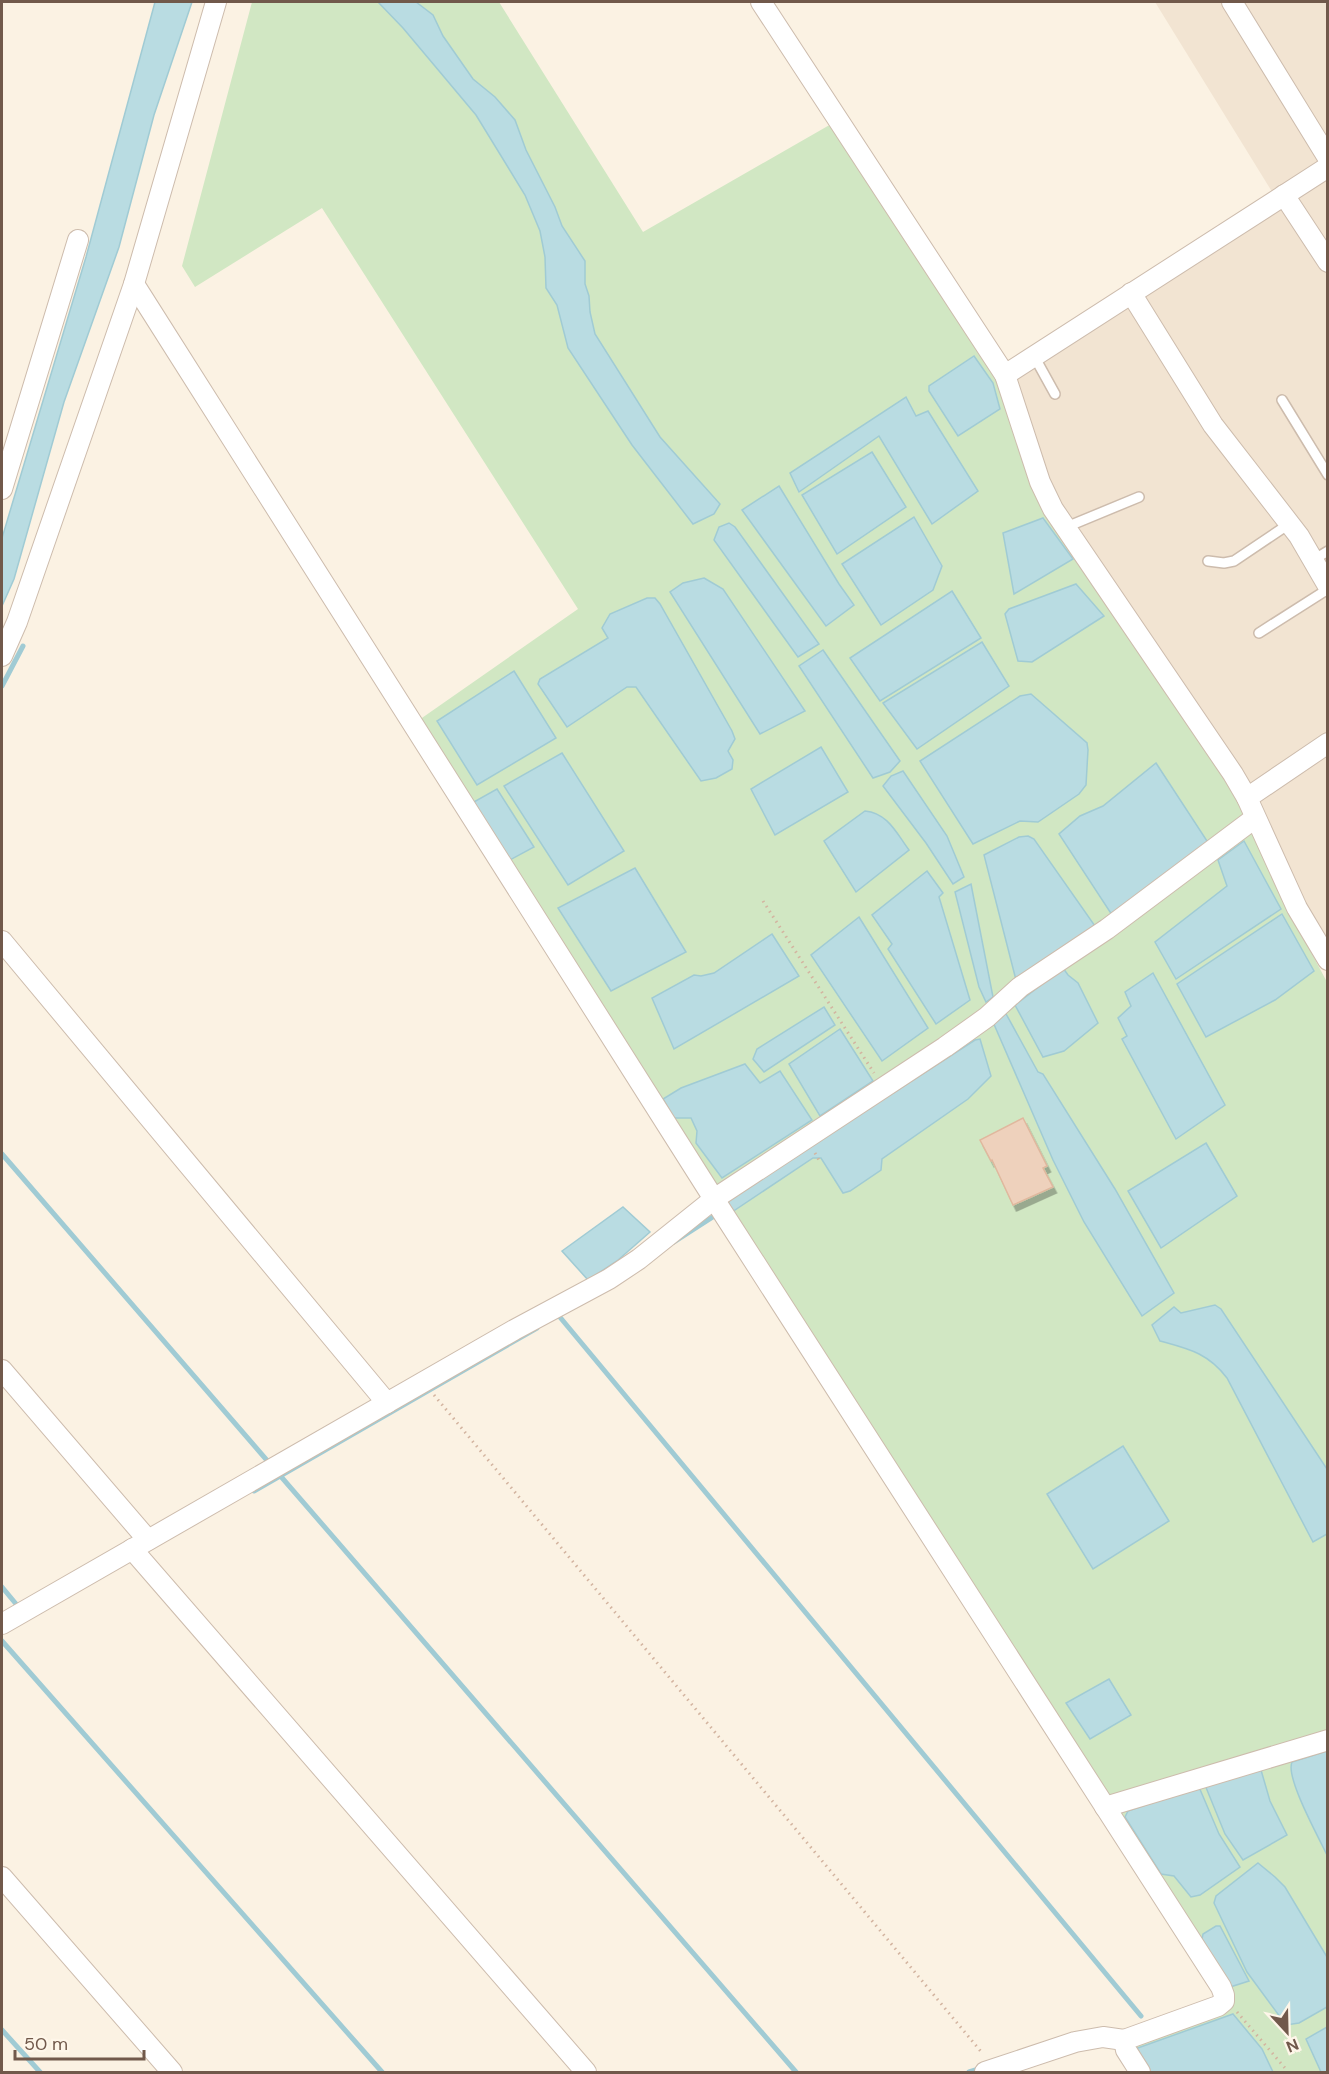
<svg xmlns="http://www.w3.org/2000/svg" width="1329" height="2074" font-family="'DM Sans',sans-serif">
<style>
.residential{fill:#f2e4d2}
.green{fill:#d1e7c3}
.water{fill:#b9dce2;stroke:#a0cbd4;stroke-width:1.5}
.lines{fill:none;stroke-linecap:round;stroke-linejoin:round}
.stream{stroke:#a0cbd4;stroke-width:5}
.building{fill:#eed1bc;stroke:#e0b89e;stroke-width:1.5;filter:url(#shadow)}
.lane-casing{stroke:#cdbcad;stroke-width:12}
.street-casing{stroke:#cdbcad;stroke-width:22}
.path{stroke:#d3b4a0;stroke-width:3;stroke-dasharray:1.5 4.5;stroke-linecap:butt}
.lane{stroke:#fff;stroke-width:9}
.street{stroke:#fff;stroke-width:20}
</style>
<defs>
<filter id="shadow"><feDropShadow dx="3.5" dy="6" stdDeviation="0" flood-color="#0004"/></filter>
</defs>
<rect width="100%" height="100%" fill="#fbf2e3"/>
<polygon class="residential" points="1155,2 1327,2 1327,948 1058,504 1014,379 1282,208"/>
<g class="green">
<polygon points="252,2 499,2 643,232 833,123 997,378 1031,483 1229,780 1246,817 974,1018 716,1190 419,720 578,609 322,208 195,287 182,266"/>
<polygon points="1252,833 1291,915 1327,982 1327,1734 1108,1801 722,1201"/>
<polygon points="1327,1746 1327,2072 1144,2072 1129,2043 1226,2010 1234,1998 1230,1987 1120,1817 1122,1809"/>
</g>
<g class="water">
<polygon points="155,2 192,2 154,115 119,247 64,402 14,579 2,606 2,538 86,257"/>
<polygon points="378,2 416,2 433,15 443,36 473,79 495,97 515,120 526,150 555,207 562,226 585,261 585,284 589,296 590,312 595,334 660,437 720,504 714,514 693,524 632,445 568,348 557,305 546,288 545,257 540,231 525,195 476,115 403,28"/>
<polygon points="974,356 993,383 1000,409 958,436 929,391 929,386"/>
<polygon points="906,397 916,416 928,411 978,491 932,524 879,436 799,492 790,473"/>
<polygon points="872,452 906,507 837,554 802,495"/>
<polygon points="779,486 839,584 854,605 826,626 742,510"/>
<polygon points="914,517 942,566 933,590 881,625 842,564"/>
<polygon points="1043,518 1073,559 1014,594 1003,533"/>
<polygon points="729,523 735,527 819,644 798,657 714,540 719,527"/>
<polygon points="704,578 723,589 805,711 760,734 670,592 683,583"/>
<polygon points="1076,584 1104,616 1032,662 1018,661 1005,614 1009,609"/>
<polygon points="952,591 981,638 880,701 850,658"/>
<polygon points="647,598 655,598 660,604 732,731 735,739 728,751 733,760 732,769 716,778 701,781 636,687 627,687 567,727 538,684 540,679 608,638 602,628 610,614"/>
<polygon points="982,642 1009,686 917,749 883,703"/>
<polygon points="823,650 900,761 890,772 873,778 799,666"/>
<polygon points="514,671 556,738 477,785 437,721"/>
<polygon points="1031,694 1087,743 1088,750 1086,785 1079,794 1038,822 1020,821 973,844 920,761 1020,696"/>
<polygon points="821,747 848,792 775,835 751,789"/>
<polygon points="562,753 624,851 568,885 504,786"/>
<polygon points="1156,763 1209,844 1112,915 1059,834 1080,816 1103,806"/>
<polygon points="903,771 947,836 964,877 953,884 926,843 883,786 891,776"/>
<polygon points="497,789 534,847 508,861 472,803"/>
<path d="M865 811C888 813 897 834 909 850L856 892 824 841Z"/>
<polygon points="1028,836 1034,839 1095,926 1016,980 984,855 1019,837"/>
<polygon points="1244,841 1281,909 1176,979 1155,942 1227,886 1218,860"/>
<polygon points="635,868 686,952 611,991 558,908"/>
<polygon points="927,871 943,893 939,897 970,1000 936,1024 888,949 892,944 872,915"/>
<polygon points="971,884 993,997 986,1002 979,987 955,892"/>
<polygon points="1282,914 1314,971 1275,1000 1206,1037 1177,984"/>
<polygon points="859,917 928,1028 882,1061 811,955"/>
<polygon points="772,934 799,976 674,1049 652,998 694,975 701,976 714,973"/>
<polygon points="1063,968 1068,975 1078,983 1098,1023 1064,1051 1043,1057 1015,1005"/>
<polygon points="1153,973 1225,1105 1176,1139 1122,1039 1127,1036 1118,1018 1131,1006 1125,992"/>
<polygon points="824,1007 835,1025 764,1072 753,1059 757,1049"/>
<polygon points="1005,1012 1038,1072 1043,1074 1115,1189 1174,1293 1142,1316 1084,1222 1053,1160 993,1022"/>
<polygon points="840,1029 873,1081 820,1116 789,1064"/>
<polygon points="980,1039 991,1076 968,1099 882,1159 881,1170 850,1191 843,1193 821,1158 813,1158 732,1212 725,1202 886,1096 893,1093 975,1040"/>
<polygon points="745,1064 760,1083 780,1071 812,1120 722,1178 696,1143 697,1131 691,1118 674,1118 663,1099 681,1088"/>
<polygon points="1206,1143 1237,1196 1161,1248 1128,1191"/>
<polygon points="623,1207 650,1232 617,1261 588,1280 562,1251"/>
<path d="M1215 1305 1221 1309 1327 1469V1534L1313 1542 1227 1378C1208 1353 1189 1349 1160 1341L1152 1325 1174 1307 1181 1313Z"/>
<polygon points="1123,1446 1169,1521 1093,1569 1047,1494"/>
<polygon points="1109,1679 1131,1715 1090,1739 1066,1703"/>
<path d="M1327 1751H1328L1327 1855C1319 1838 1285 1777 1292 1762Z"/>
<polygon points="1261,1770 1270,1801 1287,1835 1243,1860 1225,1834 1205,1785"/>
<polygon points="1199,1787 1219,1834 1240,1867 1200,1895 1191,1897 1174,1876 1161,1874 1125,1817 1128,1811"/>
<polygon points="1258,1863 1275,1877 1285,1887 1327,1957 1327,2007 1299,2023 1286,2025 1247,1972 1214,1903 1216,1896"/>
<polygon points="1216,1926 1220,1926 1249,1981 1230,1987 1201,1944 1203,1934"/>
<polygon points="1233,2014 1262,2049 1273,2072 1147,2072 1135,2049"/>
<polygon points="1327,2027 1327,2072 1321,2072 1306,2039"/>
</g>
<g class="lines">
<g class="stream">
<polyline points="2,686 23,646"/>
<polyline points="2,1154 796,2072"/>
<polyline points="674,1242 719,1213"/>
<polyline points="559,1316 1141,2016"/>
<polyline points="254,1491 537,1328"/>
<polyline points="2,1587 21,1610"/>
<polyline points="2,1641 382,2072"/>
<polyline points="2,2030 40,2072"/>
<polyline points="969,2072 982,2068"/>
</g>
</g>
<polygon class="building" points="1023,1118 1047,1166 1043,1168 1053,1187 1013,1205 992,1160 991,1161 980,1140"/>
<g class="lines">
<g class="lane-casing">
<g id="lane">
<polyline points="1034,356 1055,394"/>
<polyline points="1282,400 1328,475"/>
<polyline points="1064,528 1139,497"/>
<polyline points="1313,560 1328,551"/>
<polyline points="1208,561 1224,563 1234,561 1289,524"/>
<polyline points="1259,633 1328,589"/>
</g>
</g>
<g class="street-casing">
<g id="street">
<polyline points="761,2 1005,375 1040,482 1053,509 1233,774 1247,798 1297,908 1328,960"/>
<polyline points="1232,2 1328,158"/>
<polyline points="1284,195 1328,262"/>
<polyline points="134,284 714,1199 1221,1987 1224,1995 1224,2001 1218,2006 1124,2040 1126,2050 1140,2072"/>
<polyline points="1131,293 1213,425 1299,536 1328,586"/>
<polyline points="1005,375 1328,167"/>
<polyline points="2,489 78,240"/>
<polyline points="2,656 17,622 134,284 216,2"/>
<polyline points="1247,798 1328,743"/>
<polyline points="2,941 387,1403"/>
<polyline points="2,1370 148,1540"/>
<polyline points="132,1549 586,2072"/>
<polyline points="2,1624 514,1330 609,1279 639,1259 714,1199 945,1047 987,1017 1020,987 1107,929 1255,818"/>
<polyline points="1105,1807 1328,1740"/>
<polyline points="2,1877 172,2072"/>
<polyline points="985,2072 1075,2042 1103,2037 1124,2040"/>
</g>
</g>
<g class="path">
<polyline points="763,901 874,1073"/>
<polyline points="815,1153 820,1162"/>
<polyline points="434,1395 983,2054"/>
<polyline points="1237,2012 1285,2068"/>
</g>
<use href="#lane" class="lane"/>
<use href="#street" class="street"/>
</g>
<rect width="1329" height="2074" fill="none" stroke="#71594b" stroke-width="6"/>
<g transform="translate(1287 2032) rotate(158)" stroke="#fef6e9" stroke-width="4.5" paint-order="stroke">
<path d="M0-4.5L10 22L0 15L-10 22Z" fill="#71594b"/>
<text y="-9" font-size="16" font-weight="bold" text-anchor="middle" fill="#71594b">N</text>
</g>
<path d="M15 2050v9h129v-9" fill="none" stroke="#71594b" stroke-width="3"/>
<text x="24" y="2050" font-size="18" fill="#71594b" stroke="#fef6e9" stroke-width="4.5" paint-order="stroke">50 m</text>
</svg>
